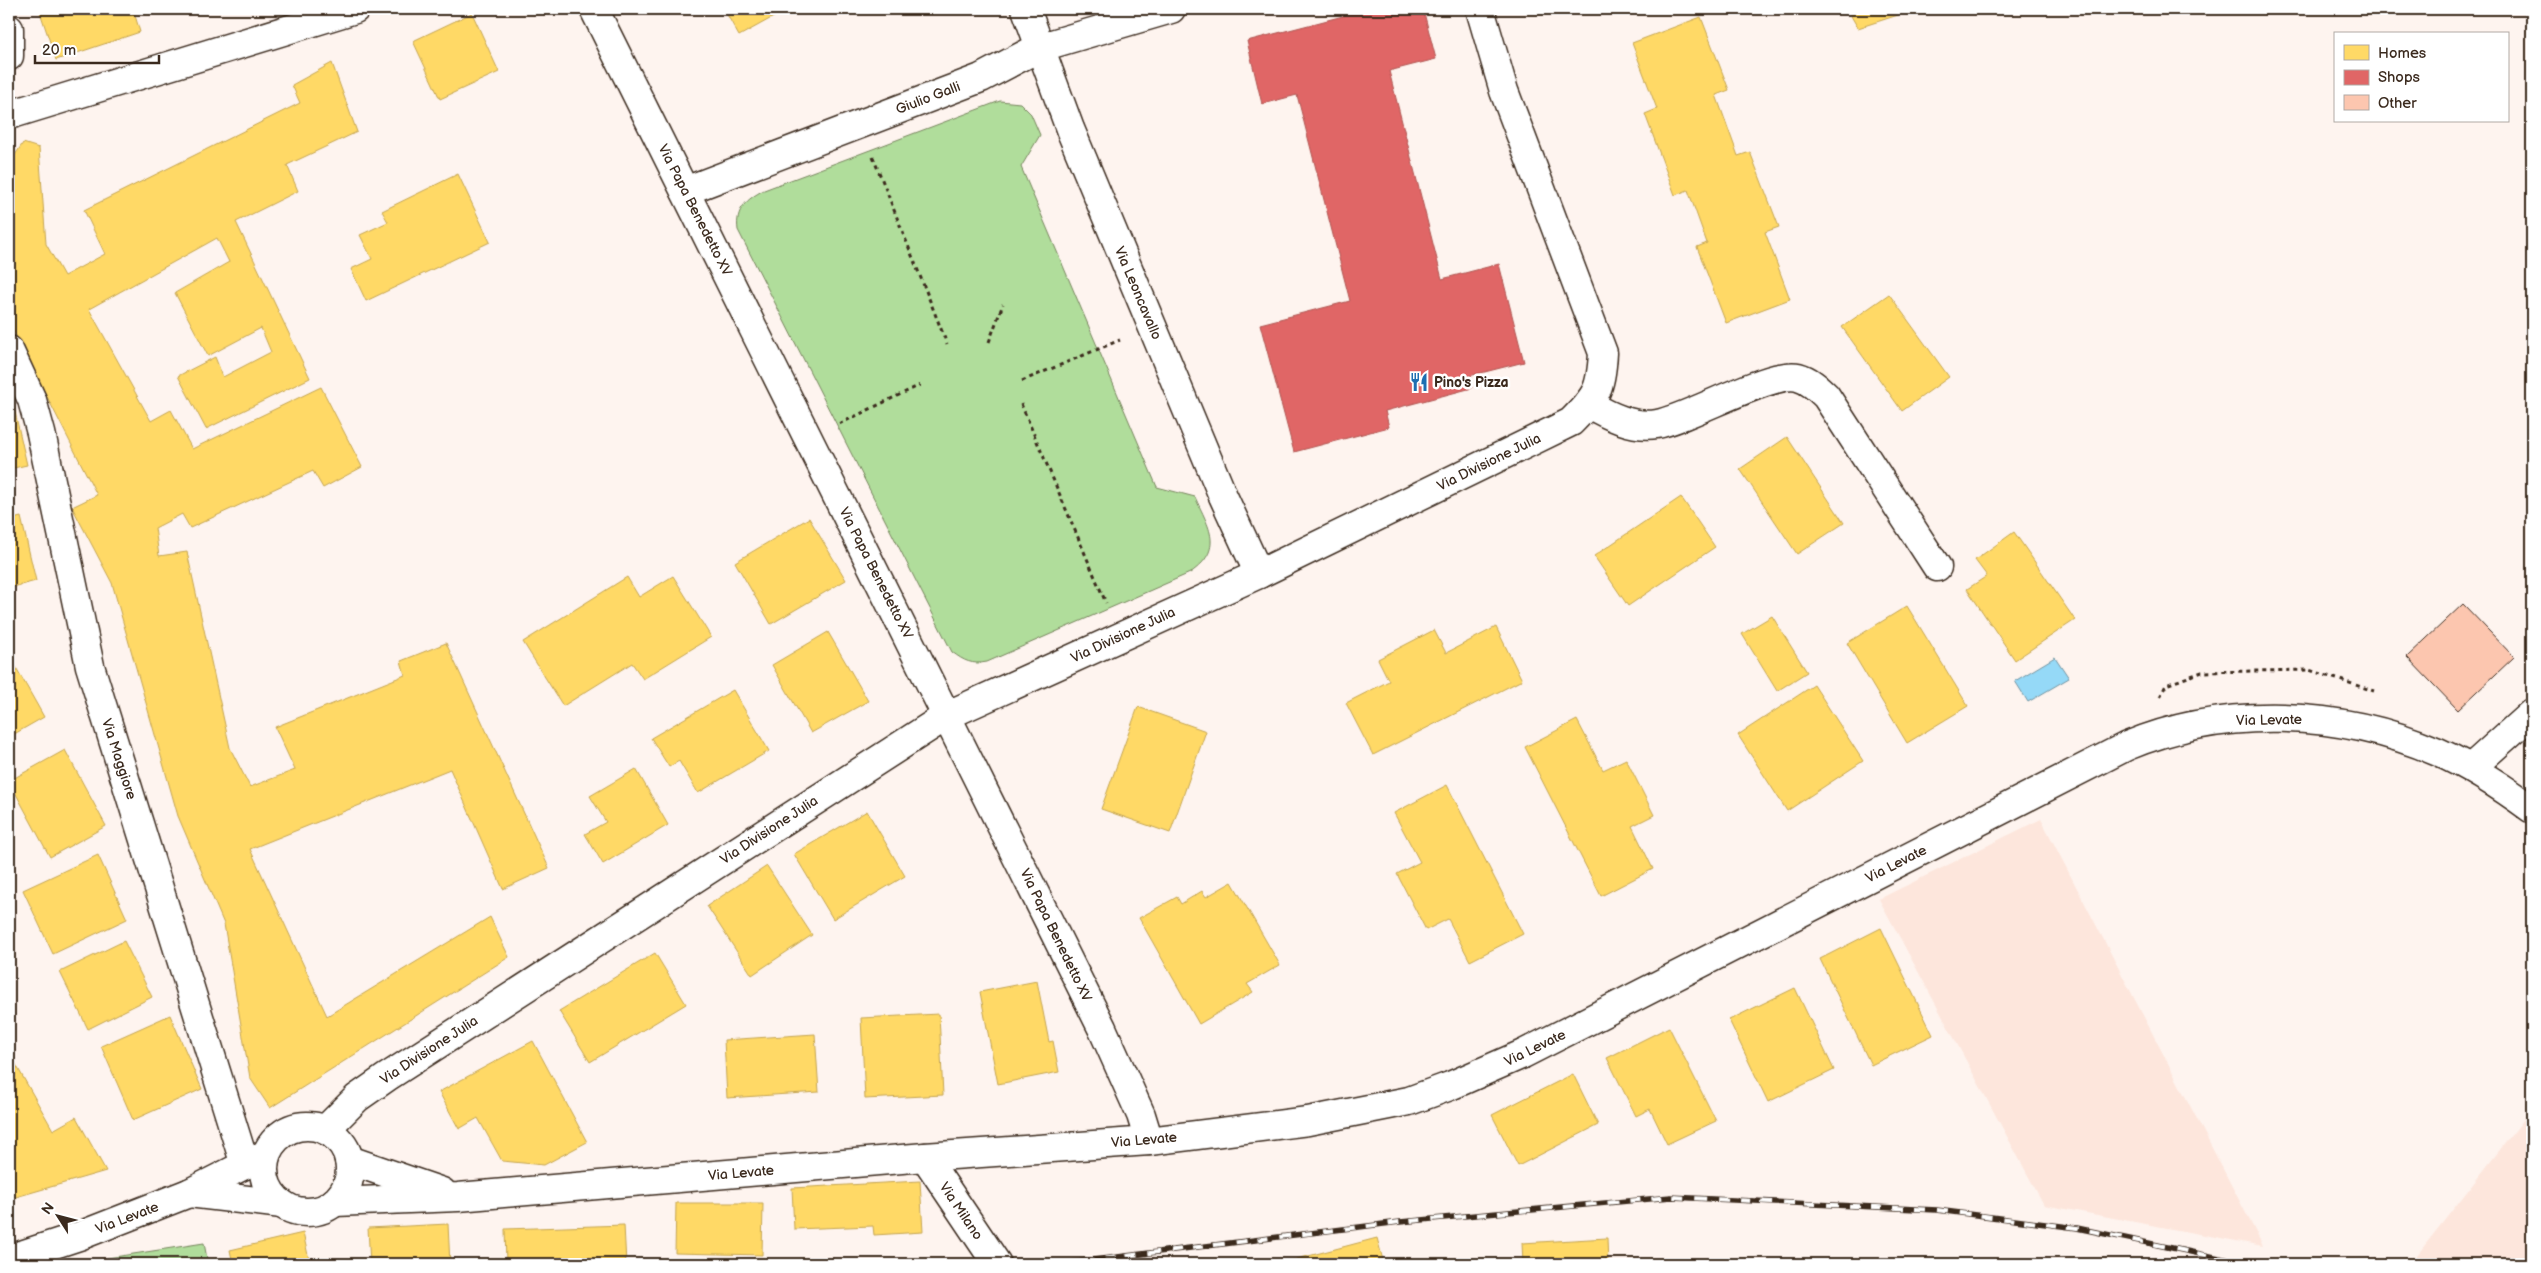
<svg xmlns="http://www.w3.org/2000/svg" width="2541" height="1273" font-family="'Balsamiq Sans',sans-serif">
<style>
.built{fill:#fde6dc}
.green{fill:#b0dd9b;stroke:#76845c}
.water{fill:#95d9f7;stroke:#7193a0}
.homes{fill:#ffd966;stroke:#c4a450}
.shops{fill:#e06666;stroke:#ae5450}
.building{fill:#fcc6af;stroke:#3b2a1e}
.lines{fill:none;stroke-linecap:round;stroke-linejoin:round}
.minor-casing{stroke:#3b2a1e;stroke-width:31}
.path{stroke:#3b2a1e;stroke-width:3;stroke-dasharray:4 4;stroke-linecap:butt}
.minor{stroke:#fff;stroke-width:28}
.rail-casing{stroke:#3b2a1e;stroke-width:5.5}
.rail{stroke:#fff;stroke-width:4;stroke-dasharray:11;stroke-linecap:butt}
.labels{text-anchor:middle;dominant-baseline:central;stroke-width:5;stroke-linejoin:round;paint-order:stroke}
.street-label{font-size:14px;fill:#3b2a1e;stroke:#fff}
.poi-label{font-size:14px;font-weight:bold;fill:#3b2a1e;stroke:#fff;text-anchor:start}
</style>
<rect width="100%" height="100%" fill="#fef4ef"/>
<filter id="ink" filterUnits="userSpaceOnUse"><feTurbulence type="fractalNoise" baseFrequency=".02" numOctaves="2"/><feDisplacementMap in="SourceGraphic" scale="10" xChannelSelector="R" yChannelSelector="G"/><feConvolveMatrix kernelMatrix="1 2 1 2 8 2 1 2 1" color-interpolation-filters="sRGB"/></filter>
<g filter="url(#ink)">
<g class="built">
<polygon points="2041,819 2263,1246 2044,1205 1879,899"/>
<polygon points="2532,1109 2532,1264 2410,1264"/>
</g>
<g class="green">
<path d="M1000 101 1020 103 1031 114 1040 135 1021 167 1157 487 1195 497C1209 528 1225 549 1190 573L987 662C972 665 964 661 952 652L738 230C735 209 747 199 764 190Z"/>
<polygon points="204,1243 208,1264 69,1264"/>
</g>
<polygon class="water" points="2055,657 2069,678 2028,702 2015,681"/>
<g class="homes">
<polygon points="39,9 133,9 140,32 56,60"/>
<polygon points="724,9 788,9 739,36"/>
<polygon points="1847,9 1896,9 1898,15 1858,28"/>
<polygon points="472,13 499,72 440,99 413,41"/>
<polygon points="1701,17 1729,90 1716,95 1738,156 1750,152 1779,227 1765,232 1790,299 1726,323 1697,247 1707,243 1688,190 1675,195 1645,114 1657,109 1632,43"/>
<polygon points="332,63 357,132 287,165 298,191 236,222 310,378 206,429 178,376 215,357 223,377 271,352 261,328 208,356 175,293 229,262 217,238 89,309 151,421 171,410 192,449 321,387 362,467 323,488 313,471 190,528 182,514 155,528 159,556 187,552 230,748 250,787 295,770 275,727 405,675 401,661 446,643 549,868 503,889 450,769 250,849 327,1016 490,917 509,957 270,1108 250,1078 224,924 178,816 112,583 72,507 97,495 9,322 9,164 23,143 39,148 46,244 64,276 105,254 84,210 300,103 292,85"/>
<polygon points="458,174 490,242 366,301 351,269 372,259 360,235 388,222 382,211"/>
<polygon points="1889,294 1949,377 1902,411 1842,327"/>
<polygon points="9,386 27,465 9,469"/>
<polygon points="1787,437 1844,523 1797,554 1740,469"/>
<polygon points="1681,497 1715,547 1628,606 1594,556"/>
<polygon points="21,517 36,581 9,588 9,520"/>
<polygon points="809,518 846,580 771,624 735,562"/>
<polygon points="2014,532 2075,620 2015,660 1967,589 1987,576 1975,560"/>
<polygon points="673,576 711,637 643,679 632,663 563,706 523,642 627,577 639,597"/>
<polygon points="1907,606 1968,706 1907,743 1847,643"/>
<polygon points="1772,616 1807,672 1777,691 1742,634"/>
<polygon points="1496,627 1522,680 1373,755 1346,703 1389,681 1378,659 1434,630 1446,653"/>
<polygon points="828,632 868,701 811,733 772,665"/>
<polygon points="9,655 44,717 9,737"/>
<polygon points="1814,685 1863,761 1787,811 1738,735"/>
<polygon points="733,690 769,751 698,793 679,761 669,767 651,738"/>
<polygon points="1138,707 1206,731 1170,833 1101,809"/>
<polygon points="1577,720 1603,770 1626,759 1654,815 1632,826 1653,869 1601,896 1525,747"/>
<polygon points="65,750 106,826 50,857 9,781"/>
<polygon points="636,769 668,825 603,864 585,834 606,822 590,796"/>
<polygon points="1447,785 1523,934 1470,961 1448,919 1426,930 1397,874 1420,862 1394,813"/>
<polygon points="867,811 905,876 833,919 794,854"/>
<polygon points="98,855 127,919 53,954 23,890"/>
<polygon points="767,866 812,935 752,975 707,906"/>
<polygon points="1232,882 1280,965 1247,984 1253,992 1199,1024 1139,918 1177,897 1181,904 1202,891 1206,897"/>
<polygon points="1881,928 1933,1035 1871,1065 1820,959"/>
<polygon points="124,941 152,997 88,1029 60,972"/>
<polygon points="655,953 686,1004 590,1062 559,1011"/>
<polygon points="1037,981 1049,1042 1053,1041 1059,1072 998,1084 980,992"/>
<polygon points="1795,988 1834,1070 1768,1102 1729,1020"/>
<polygon points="939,1014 943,1095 865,1099 861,1018"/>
<polygon points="170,1015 202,1089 133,1120 101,1046"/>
<polygon points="1669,1027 1716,1121 1667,1144 1650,1109 1636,1116 1607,1058"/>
<polygon points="815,1034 819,1092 727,1098 724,1040"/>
<polygon points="533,1041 587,1142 544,1165 502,1161 478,1118 459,1129 439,1092"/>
<polygon points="15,1063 53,1130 76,1117 106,1171 9,1199 9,1066"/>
<polygon points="1573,1074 1598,1125 1518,1166 1492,1115"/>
<polygon points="920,1181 923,1232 874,1235 873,1226 794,1229 792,1188"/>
<polygon points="676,1203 763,1203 762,1255 675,1253"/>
<polygon points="448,1224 450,1264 370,1264 368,1228"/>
<polygon points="624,1225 626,1264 506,1264 505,1229"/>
<polygon points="303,1233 310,1264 233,1264 230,1250"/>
<polygon points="1377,1238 1384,1264 1278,1264"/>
<polygon points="1607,1238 1608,1264 1523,1264 1522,1243"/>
</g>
<polygon class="shops" points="1370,9 1423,9 1436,59 1389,71 1442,279 1499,264 1524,362 1469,376 1472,388 1385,411 1389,427 1294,452 1260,324 1350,301 1297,95 1262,104 1247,41"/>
<polygon class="building" points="2463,604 2514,657 2458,710 2407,657"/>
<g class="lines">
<g class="minor-casing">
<g id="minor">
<polyline points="594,9 1102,1028 1141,1115 1149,1141"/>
<polyline points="1026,9 1070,129 1223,496 1259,574"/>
<polyline points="9,29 9,56"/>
<polyline points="9,115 355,9"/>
<polyline points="685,191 981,78 1038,48 1171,9"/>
<polyline points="9,350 32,400 41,433 90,666 245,1165"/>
<path d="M1589 404C1609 416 1633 428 1657 424 1690 418 1772 370 1798 377 1809 380 1817 387 1826 396L1937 567"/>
<polyline points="2471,768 2532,713"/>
<circle cx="307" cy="1169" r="43"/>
<path d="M325 1130 357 1098 387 1077 948 715 1259 574 1571 422C1597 396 1601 389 1603 353L1504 91 1480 9"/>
<polyline points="925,1157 997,1264"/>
<polyline points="349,1160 442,1192"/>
<polyline points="189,1193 282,1204"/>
<path d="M335 1202 458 1197 925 1157 1149 1141 1308 1121 1409 1101 1450 1086 1523 1054 2127 746C2225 705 2341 710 2438 752 2472 767 2502 787 2532 809"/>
<polyline points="9,1259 79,1236 189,1193 266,1154"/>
</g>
</g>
<g class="path">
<polyline points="873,157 947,344"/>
<polyline points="989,342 1003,304"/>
<polyline points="1022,381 1120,340"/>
<polyline points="1021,404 1106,603"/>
<polyline points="839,424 920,385"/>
<polyline points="2160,697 2166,685 2202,672 2309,670 2374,691"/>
</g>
<use href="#minor" class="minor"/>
<g class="rail-casing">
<polyline id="rail" points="1061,1264 1400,1222 1671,1197 1937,1210 2077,1228 2248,1264"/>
</g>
<use href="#rail" class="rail"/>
</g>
</g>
<defs>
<g id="restaurant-bare" transform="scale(1.5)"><path d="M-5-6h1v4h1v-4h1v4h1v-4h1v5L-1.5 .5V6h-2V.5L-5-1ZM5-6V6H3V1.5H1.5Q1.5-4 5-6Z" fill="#1f6fb2" stroke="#fff" stroke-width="2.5" paint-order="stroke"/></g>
</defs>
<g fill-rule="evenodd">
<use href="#restaurant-bare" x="1419" y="382"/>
</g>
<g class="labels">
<g class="street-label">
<text transform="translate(928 98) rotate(-21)">Giulio Galli</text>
<text transform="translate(695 210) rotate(63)">Via Papa Benedetto XV</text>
<text transform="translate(1138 293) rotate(67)">Via Leoncavallo</text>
<text transform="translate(1489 462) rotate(-26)">Via Divisione Julia</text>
<text transform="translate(876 573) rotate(63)">Via Papa Benedetto XV</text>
<text transform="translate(1123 635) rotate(-25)">Via Divisione Julia</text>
<text transform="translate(2269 720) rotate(-1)">Via Levate</text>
<text transform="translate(119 759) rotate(72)">Via Maggiore</text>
<text transform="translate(769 830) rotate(-33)">Via Divisione Julia</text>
<text transform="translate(1896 864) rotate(-27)">Via Levate</text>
<text transform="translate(1056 935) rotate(64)">Via Papa Benedetto XV</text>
<text transform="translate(1535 1048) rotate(-26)">Via Levate</text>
<text transform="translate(429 1050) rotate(-33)">Via Divisione Julia</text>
<text transform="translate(1144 1140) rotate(-5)">Via Levate</text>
<text transform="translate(741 1173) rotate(-5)">Via Levate</text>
<text transform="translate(961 1211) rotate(56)">Via Milano</text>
<text transform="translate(127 1218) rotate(-21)">Via Levate</text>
</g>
<g class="poi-label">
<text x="1434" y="382">Pino's Pizza</text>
</g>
</g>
<rect width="2541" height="1273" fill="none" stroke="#fff" stroke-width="30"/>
<rect x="15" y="15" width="2511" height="1243" fill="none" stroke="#3b2a1e" stroke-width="2" filter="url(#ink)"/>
<rect x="2334" y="32" width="175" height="90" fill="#ffffff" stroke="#b1aaa5"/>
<rect x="2344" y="45" width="25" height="15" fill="#ffd966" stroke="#b1aaa5"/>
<text x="2378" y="58" font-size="15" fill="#3b2a1e">Homes</text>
<rect x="2344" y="70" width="25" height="15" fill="#e06666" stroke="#b1aaa5"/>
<text x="2378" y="82" font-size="15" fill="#3b2a1e">Shops</text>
<rect x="2344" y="95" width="25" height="15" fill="#fcc6af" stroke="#b1aaa5"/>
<text x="2378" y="108" font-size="15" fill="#3b2a1e">Other</text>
<g transform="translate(58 1216) rotate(306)" stroke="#ffffff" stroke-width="4" paint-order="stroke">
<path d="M0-4L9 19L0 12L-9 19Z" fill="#3b2a1e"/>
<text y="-8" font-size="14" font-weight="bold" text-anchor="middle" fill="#3b2a1e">N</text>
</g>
<path d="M35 55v8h124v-8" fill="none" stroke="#3b2a1e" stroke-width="2.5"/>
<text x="42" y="55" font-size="15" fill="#3b2a1e" stroke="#ffffff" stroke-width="4" paint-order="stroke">20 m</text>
</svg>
